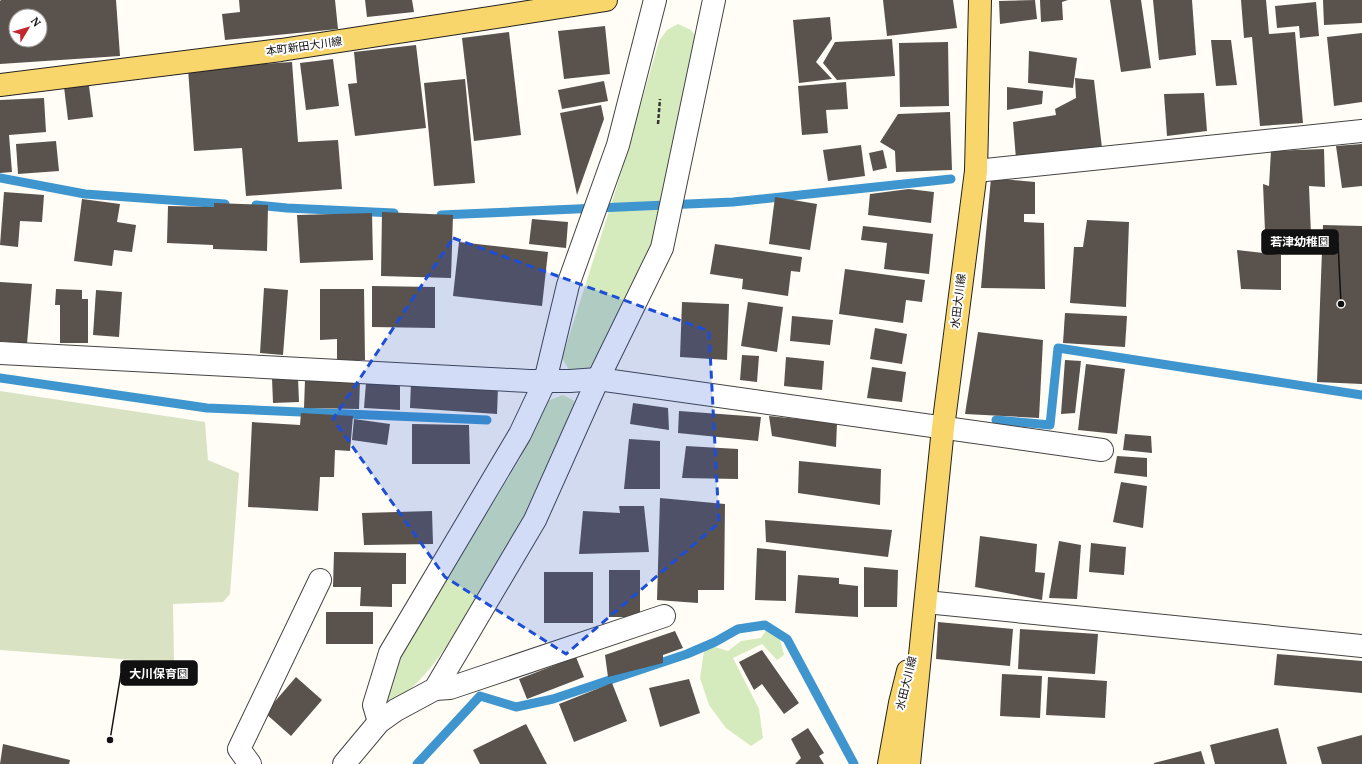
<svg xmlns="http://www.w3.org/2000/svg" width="1362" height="764" font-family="'PT Serif','Noto Sans JP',serif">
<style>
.green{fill:#d5ebbd}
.cemetery{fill:#d9e3c4}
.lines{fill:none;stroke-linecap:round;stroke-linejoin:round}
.stream{stroke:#3f96cf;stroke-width:9}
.building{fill:#5a524d;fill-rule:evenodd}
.minor-casing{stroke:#444;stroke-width:24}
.major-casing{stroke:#222;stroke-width:24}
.path{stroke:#333;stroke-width:2.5;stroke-dasharray:4 2;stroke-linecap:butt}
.minor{stroke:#fff;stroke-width:22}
.major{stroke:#f9d66b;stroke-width:22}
.marked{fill:#1d4ed8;fill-opacity:0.2;stroke:#1d4ed8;stroke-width:3;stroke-dasharray:8 5;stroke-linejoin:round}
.labels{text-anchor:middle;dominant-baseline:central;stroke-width:4;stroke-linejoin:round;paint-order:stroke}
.street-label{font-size:11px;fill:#111;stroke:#fff}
.leader{fill:none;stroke:#111;stroke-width:1.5}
.callout-dot{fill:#111;stroke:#fff;stroke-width:1.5}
.callout{fill:#111;stroke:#111;stroke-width:1.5}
.callout-label{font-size:12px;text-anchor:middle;font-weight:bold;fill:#fff}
</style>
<rect width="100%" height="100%" fill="#fffdf5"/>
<g class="green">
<polygon points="678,24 691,30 701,43 651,250 596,366 586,373 571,373 562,358 618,183 659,41 667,30"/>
<path d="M563 395 573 400 580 409C542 483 506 558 460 627 438 658 422 685 389 704L384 697 393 665 520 459 545 402Z"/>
<polygon points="777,628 784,655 777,660 762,644 733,658 759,709 763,738 751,746 726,728 709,705 700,678 705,644 728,651 741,641 761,638 767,629"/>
</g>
<polygon class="cemetery" points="0,391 205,422 208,460 239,473 230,594 223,602 173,604 174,663 0,650"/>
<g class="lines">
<g class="stream">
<polyline points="0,178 85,194 225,204"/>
<polyline points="256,205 287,208 394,213"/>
<polyline points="441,215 733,202 951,179"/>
<polyline points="0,378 207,408 487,420"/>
<polyline points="996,420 1050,425 1058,348 1362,395"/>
<polyline points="417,764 480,696 516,707 553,699 687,654 715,642 738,629 765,625 787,639 854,764"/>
</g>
</g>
<g class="building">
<path d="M1 0H116L120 56 0 64V1ZM16 16H40V40H16Z"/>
<polygon points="239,0 335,0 338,29 225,40 222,14 240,12"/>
<polygon points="365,0 412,0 414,12 367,17"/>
<polygon points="883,0 953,0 957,28 887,36"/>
<polygon points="1035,0 1037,19 1000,24 999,1"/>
<polygon points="1040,0 1068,0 1062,2 1063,20 1041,22"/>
<polygon points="1110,0 1141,0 1151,68 1121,72"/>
<polygon points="1153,0 1192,0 1196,55 1159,60"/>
<polygon points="1241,0 1266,0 1269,34 1295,32 1303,123 1260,126 1252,37 1244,38"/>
<polygon points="1323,0 1362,0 1362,23 1324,25"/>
<polygon points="1316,2 1319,36 1300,38 1299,26 1277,28 1275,6"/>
<polygon points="830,17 832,39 816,62 832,79 799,83 793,20"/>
<polygon points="605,26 610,74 564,79 558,31"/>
<polygon points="509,32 521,135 474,141 462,38"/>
<polygon points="1362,33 1362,102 1334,106 1327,37"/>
<polygon points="892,39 895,76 837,80 823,63 835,42"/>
<polygon points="1211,40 1231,40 1237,85 1216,86"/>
<polygon points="948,42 949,106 900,107 899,43"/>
<polygon points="416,45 426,128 355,136 348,84 357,83 354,52"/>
<polygon points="1029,51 1077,58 1073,88 1028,83"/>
<polygon points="333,59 339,106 306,110 300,63"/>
<polygon points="292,62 298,142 338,140 342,189 246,196 242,148 194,151 188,69"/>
<polygon points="1075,78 1094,80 1102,148 1016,159 1013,122 1056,115 1055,109 1076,98"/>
<polygon points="465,79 475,183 434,186 424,83"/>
<polygon points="604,81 608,101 562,109 558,90"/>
<polygon points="846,82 848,109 826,110 828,133 802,135 798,86"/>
<polygon points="89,86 93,117 68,120 64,87"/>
<polygon points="1007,87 1043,91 1042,104 1007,110"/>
<polygon points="1204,93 1207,131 1167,136 1164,94"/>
<polygon points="44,98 46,132 9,135 12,172 0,173 0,100"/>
<polygon points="601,105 604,119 577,195 560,113"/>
<polygon points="950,112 952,170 896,172 895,151 880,142 898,114"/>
<polygon points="56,141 59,171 18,174 16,144"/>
<polygon points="1362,144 1362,186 1342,188 1336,146"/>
<polygon points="861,145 865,176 828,181 823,150"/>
<polygon points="1324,149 1325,187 1309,186 1311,235 1265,231 1263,184 1269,186 1271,151"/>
<polygon points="883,150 887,168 873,171 869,153"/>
<polygon points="991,178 1035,182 1035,214 1024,214 1024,222 1044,223 1045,289 981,288"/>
<polygon points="909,189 934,192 931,223 868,215 870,194"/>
<polygon points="4,192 44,195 42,222 20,221 18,247 0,245"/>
<polygon points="775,197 817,204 810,250 769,244"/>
<polygon points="82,199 120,204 117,222 136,225 132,252 114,250 112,266 74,261"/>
<polygon points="214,203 268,205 267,251 213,249 213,245 167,243 168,206 214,207"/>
<polygon points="382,212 453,215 451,278 381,276"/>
<polygon points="372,213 373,260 300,263 297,215"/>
<polygon points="532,219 568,222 566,248 529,244"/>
<polygon points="1087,220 1129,222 1126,307 1070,303 1074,247 1083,247"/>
<polygon points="1323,225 1362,226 1362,384 1317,382"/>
<polygon points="863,226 933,234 929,274 884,269 887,243 861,240"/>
<polygon points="459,242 548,252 542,306 453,296"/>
<polygon points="715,244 802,257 800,272 791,271 788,296 742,289 743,279 710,274"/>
<polygon points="1237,250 1281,255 1281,290 1241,289"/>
<polygon points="845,269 925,280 922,302 906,300 903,323 839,314"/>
<polygon points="0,282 32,284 27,344 0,341"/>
<polygon points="372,286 435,287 435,328 372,327"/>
<polygon points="264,288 288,290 283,355 260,353"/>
<polygon points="56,289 82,290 82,299 88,299 88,343 60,343 60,305 55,305"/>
<polygon points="320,289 364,289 365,360 337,360 337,339 320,340"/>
<polygon points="96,290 122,292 119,337 93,335"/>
<polygon points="682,302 729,304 727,360 680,357"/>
<polygon points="748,302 783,307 777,352 741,346"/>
<polygon points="1065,313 1127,316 1125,347 1063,343"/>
<polygon points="792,316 833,320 830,345 790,341"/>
<polygon points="875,328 907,334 902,364 870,359"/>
<polygon points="978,332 1043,340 1039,418 965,414"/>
<polygon points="742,355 759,356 757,382 740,380"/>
<polygon points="786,357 824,361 822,390 784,386"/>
<polygon points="1065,360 1081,361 1075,413 1061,414"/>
<polygon points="1086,364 1125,369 1117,434 1078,430"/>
<polygon points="872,367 906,372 902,402 867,398"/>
<polygon points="272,378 298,378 299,402 273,403"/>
<polygon points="305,380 360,380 359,409 304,408"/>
<polygon points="411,382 498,387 497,414 410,408"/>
<polygon points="366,383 400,385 400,410 364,408"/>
<polygon points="633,403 668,408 669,430 630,424"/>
<polygon points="679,411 761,417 758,441 678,433"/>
<polygon points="301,413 353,416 350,451 335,450 334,477 320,477 318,511 248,507 252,422 300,425"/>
<polygon points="769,416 837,423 836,447 772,436"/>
<polygon points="354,419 390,424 387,445 352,440"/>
<polygon points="412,424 469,425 470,464 412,464"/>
<polygon points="1125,434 1151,436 1152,453 1123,450"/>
<polygon points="629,439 660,441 660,489 624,489"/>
<polygon points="686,446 738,449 738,479 682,478"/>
<polygon points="1117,456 1147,458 1147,477 1114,473"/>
<polygon points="799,461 881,469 880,505 798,493"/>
<polygon points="1121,482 1147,486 1143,528 1113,522"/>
<polygon points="660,498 725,504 724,590 698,590 698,603 657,600"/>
<polygon points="619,506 644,506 649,552 579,554 583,511 620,513"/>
<polygon points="432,511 433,544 364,545 362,513"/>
<polygon points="765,520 892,530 888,557 766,542"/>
<polygon points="980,536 1037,544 1035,572 1045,573 1042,600 975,587"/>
<polygon points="1059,541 1081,545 1077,599 1049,598"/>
<polygon points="1091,543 1126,547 1124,575 1089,572"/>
<polygon points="757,548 786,551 786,601 755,600"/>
<polygon points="334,552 406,553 406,584 392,584 392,607 360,606 361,587 333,587"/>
<polygon points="864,567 898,570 897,607 864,607"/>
<rect x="609" y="570" width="31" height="47"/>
<rect x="544" y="572" width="49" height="51"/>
<polygon points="798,575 839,578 839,584 858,586 858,617 795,613"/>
<rect x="326" y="612" width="47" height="32"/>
<polygon points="938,622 1013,629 1010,666 936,659"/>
<polygon points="1020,629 1098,634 1095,674 1018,669"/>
<polygon points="675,631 683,648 663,655 663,663 608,677 605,655"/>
<polygon points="762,650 799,703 784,714 762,684 754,690 739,662"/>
<polygon points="1277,654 1362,661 1362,693 1274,685"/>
<polygon points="576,657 584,677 527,699 519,679"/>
<polygon points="1002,674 1042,676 1040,718 1000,716"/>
<polygon points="296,677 322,700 291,736 265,713"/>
<polygon points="1048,677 1107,681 1105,718 1046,715"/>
<polygon points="689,679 700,713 660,727 649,688"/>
<polygon points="612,683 627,721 574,742 559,704"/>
<polygon points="526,724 547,764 480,764 473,750"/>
<polygon points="808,728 824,753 819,756 824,764 795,764 801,758 791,739"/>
<polygon points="1278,728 1287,764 1215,764 1210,745"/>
<polygon points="1362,735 1362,764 1322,764 1317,747"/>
<polygon points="3,744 70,760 69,764 0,764"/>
<polygon points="1201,751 1205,764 1154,764 1154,763"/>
</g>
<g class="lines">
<g class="minor-casing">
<g id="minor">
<polyline points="976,171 1362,131"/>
<polyline points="0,353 529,381 570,381 598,379 1102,450"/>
<polyline points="926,602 1362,646"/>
<polyline points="435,689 450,688 664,616"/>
<polyline points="379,722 374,705 390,653 520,434 545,381 568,285 618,145 655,0"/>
<polyline points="250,764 239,749 320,580"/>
<polyline points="344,764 379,722 396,710 435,689 535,520 598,379 662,248 714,0"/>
</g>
</g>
<g class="major-casing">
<g id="major">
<polyline points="0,85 281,50 606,0"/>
<polyline points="889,764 900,703 908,671"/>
<polyline points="909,764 943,428 976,171 980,0"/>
</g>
</g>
<polyline class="path" points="658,124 660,99"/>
<use href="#minor" class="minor"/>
<use href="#major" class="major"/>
</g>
<path class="marked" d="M453 238 709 331 719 523 566 654 445 577 333 419Z"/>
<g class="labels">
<g class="street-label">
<text transform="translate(304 46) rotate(-8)">本町新田大川線</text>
<text transform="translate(958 301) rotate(-83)">水田大川線</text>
<text transform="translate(906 683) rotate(-76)">水田大川線</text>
</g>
</g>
<path class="leader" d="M1341 304L1338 242M110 740L121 673"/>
<g class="callout-dot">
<circle cx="1341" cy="304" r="4"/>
<circle cx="110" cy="740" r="4"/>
</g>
<g class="callout">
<rect x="1262" y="230" width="76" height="24" rx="4"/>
<rect x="121" y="661" width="76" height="24" rx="4"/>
</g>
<g class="callout-label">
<text x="1300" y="246">若津幼稚園</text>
<text x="159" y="678">大川保育園</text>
</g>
<g transform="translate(28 28) rotate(52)"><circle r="19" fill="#ffffff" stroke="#a0a0a0"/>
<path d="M0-3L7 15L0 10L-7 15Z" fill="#c4262e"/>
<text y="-6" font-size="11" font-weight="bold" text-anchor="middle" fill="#111111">N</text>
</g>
</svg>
